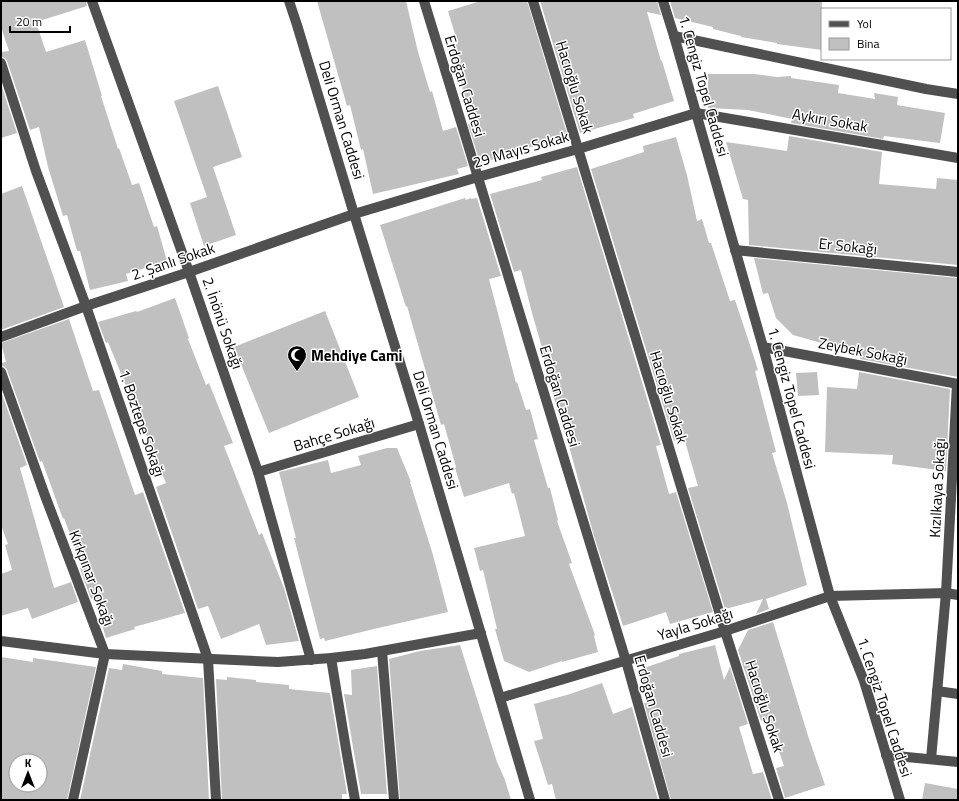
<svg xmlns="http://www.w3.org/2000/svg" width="959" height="801" font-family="'Titillium Web',sans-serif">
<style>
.building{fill:#c0c0c0;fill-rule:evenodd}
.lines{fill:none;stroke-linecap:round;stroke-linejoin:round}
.minor{stroke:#505050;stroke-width:10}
.labels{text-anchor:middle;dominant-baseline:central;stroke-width:3;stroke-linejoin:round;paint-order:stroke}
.street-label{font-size:15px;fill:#000;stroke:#fff}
.poi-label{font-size:15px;font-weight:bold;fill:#000;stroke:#fff;text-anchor:start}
</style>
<rect width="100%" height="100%" fill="#fff"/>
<g class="building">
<polygon points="1,1 86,1 87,6 36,22 46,52 85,40 102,96 101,96 118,149 119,148 132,185 139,183 154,227 157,226 167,261 126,274 128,281 90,290 80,251 77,251 67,215 63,216 48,167 39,127 30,130 7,61 5,58 1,57 1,52 9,51 1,27"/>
<polygon points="317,1 406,1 418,52 430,92 432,91 443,131 456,127 468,166 457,169 459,174 373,194 363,149 361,150 350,105 347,106"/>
<polygon points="481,1 527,1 568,137 520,150 521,152 480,163 468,124 472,123 451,46 458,44 448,11"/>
<polygon points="540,1 657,1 661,15 647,12 661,61 662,61 674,101 633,114 634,118 580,133"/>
<polygon points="670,1 822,1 822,50 777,44 777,43 741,37 741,36 713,29 713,27 675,18"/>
<polygon points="708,74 754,74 777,77 791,76 791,78 839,85 838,93 875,99 874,93 898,97 897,105 945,113 940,143 884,136 883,139 791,123 792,119 748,110 708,108"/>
<polygon points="1,84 17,133 1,138"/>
<polygon points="218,86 242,157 213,167 236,235 204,246 190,203 207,197 174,101"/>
<polygon points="789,136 882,152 879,184 936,189 937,178 958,180 958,265 749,245 748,200 743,199 726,142 787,151"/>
<polygon points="676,137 687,175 697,221 702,219 709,243 711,243 730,301 735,300 749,342 758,370 755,371 776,452 772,453 787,503 807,585 766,599 769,609 756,614 763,599 725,609 688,488 698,486 684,438 674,441 591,169 644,152 643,146"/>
<polygon points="577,167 661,445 656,446 669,494 676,492 713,612 670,624 666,612 623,626 594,536 565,432 564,432 555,402 542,352 543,351 532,313 521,270 514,272 490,194 542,180 541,177"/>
<polygon points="22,186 64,307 1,330 1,194"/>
<polygon points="465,198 466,200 471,198 471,199 477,198 501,276 489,279 508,352 516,383 517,382 526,410 530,409 538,439 534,440 548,488 550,488 558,520 557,521 572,563 569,564 595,635 594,636 598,652 562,662 562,661 529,672 504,661 495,629 497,629 483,570 480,571 474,548 525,536 514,493 512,494 509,483 464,497 455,468 456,467 444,424 441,425 407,306 406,307 380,225"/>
<polygon points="754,258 958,278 958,377 860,359 861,350 825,348 825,344 793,335 776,318 768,293 763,294"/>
<polygon points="175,298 189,338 188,339 206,385 209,383 233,443 224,446 259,535 262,533 284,588 299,641 266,645 259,624 221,639 208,606 198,609 156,487 166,483 108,342 106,343 98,322 136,311 137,312"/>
<polygon points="325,311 359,397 269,433 234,347"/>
<polygon points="69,319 93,391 99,390 135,495 143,492 185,613 134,627 135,629 106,638 94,598 91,599 83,577 80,568 82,567 64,518 63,519 42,461 40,462 7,370 5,367 1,366 1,363 6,362 1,343"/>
<polygon points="817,372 819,395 798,396 796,373"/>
<polygon points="859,372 950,389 946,471 892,464 893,455 825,452 827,387 857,389"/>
<polygon points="1,391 27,465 20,468 54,588 71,582 78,602 32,619 28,608 1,616 1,574 12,570 5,545 8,544 1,525"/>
<polygon points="387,448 397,448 411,482 410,482 433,555 448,612 378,628 325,641 324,638 320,639 294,538 296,538 279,472 328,460 331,473 361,465 358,456"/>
<polygon points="773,622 809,739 825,785 785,798 776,768 784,766 768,719 761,721 738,650 748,630"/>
<polygon points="460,645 497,762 505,780 511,800 400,800 389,659 420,651"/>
<polygon points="715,645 724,680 730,667 748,724 739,727 753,774 763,772 772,800 671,800 644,703 648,702 638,670 679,656 679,654"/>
<path d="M1 657 33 662V658L96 667 67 800H1ZM16 761H40V785H16Z"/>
<polygon points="123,664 162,671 162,674 203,678 209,800 80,800 109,668 122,670"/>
<polygon points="377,666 387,794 361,794 344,694 352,695 351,670"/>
<polygon points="227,677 256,680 256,682 289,685 289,689 330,693 347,794 342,794 342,800 222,800 216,679 227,680"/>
<polygon points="602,683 613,714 632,707 658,800 556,800 552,784 548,785 534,741 543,739 534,704 570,694"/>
<polygon points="925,783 958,789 958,800 922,800"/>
</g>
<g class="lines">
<g class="minor">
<polyline points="92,1 189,272 258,472 311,660"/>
<polyline points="289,1 297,25 354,214 419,424 530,800"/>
<polyline points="424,1 626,661 665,800"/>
<polyline points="533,1 725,631 779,800"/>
<polyline points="663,1 674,36 763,347 830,596 864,681 900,800"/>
<polyline points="674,36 926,89 958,94"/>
<polyline points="1,63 36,171 86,306 208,659 216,800"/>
<polyline points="735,250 958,272"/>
<polyline points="1,337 86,306 189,272 354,214 478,177 578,149 696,113 958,158"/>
<polyline points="763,347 958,384"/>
<polyline points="1,372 44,493 105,654 73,800"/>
<polyline points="258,472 419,424"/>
<polyline points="1,641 105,654 278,662 331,658 365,654 481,633"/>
<polyline points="382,651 394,800"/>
<polyline points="331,658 347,755 355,800"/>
<polyline points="937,691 958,694"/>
<polyline points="500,698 725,631 830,596 946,593 958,595"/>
<polyline points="886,755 958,762"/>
<polyline points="931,759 946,593 957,384"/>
</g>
</g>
<defs>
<g id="mosque-pin" transform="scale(1)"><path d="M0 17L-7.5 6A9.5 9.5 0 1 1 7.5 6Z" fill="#000" stroke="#fff"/><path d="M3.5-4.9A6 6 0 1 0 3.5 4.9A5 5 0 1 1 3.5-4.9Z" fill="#fff"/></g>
</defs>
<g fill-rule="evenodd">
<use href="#mosque-pin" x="297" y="355"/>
</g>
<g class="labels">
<g class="street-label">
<text transform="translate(465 86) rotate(73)">Erdoğan Caddesi</text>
<text transform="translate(704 86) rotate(74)">1. Cengiz Topel Caddesi</text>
<text transform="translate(575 87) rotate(73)">Hacıoğlu Sokak</text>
<text transform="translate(342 120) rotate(73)">Deli Orman Caddesi</text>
<text transform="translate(830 120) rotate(10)">Aykırı Sokak</text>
<text transform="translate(521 149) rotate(-16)">29 Mayıs Sokak</text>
<text transform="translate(848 246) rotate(6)">Er Sokağı</text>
<text transform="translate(173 261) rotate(-19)">2. Şanlı Sokak</text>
<text transform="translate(223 323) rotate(71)">2. İnönü Sokağı</text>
<text transform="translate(863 351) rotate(11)">Zeybek Sokağı</text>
<text transform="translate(560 396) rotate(73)">Erdoğan Caddesi</text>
<text transform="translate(669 397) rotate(73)">Hacıoğlu Sokak</text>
<text transform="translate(792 398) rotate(75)">1. Cengiz Topel Caddesi</text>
<text transform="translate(142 423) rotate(71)">1. Boztepe Sokağı</text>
<text transform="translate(436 430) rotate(73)">Deli Orman Caddesi</text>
<text transform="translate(334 434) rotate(-17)">Bahçe Sokağı</text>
<text transform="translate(937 488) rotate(-87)">Kızılkaya Sokağı</text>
<text transform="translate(92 578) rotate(69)">Kırkpınar Sokağı</text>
<text transform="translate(695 624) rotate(-17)">Yayla Sokağı</text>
<text transform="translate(654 706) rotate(74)">Erdoğan Caddesi</text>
<text transform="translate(765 706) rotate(72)">Hacıoğlu Sokak</text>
<text transform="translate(885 707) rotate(72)">1. Cengiz Topel Caddesi</text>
</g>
<g class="poi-label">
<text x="311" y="355">Mehdiye Cami</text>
</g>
</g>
<rect width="959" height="801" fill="none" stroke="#000000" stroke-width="4"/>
<rect x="821" y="8" width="130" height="52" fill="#ffffff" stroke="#999999"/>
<rect x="829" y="21" width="20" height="6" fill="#505050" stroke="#999999"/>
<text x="857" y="28" font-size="12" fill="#000000">Yol</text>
<rect x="829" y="38" width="20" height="12" fill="#c0c0c0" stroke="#999999"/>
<text x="857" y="48" font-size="12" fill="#000000">Bina</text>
<g transform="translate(28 773)"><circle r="19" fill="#ffffff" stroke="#999999"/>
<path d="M0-3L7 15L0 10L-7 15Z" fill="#000000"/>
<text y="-6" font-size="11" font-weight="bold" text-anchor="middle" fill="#000000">K</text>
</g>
<path d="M10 26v6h60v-6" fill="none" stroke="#000000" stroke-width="2"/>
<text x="16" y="26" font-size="12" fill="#000000" stroke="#ffffff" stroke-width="3" paint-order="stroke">20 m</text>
</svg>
